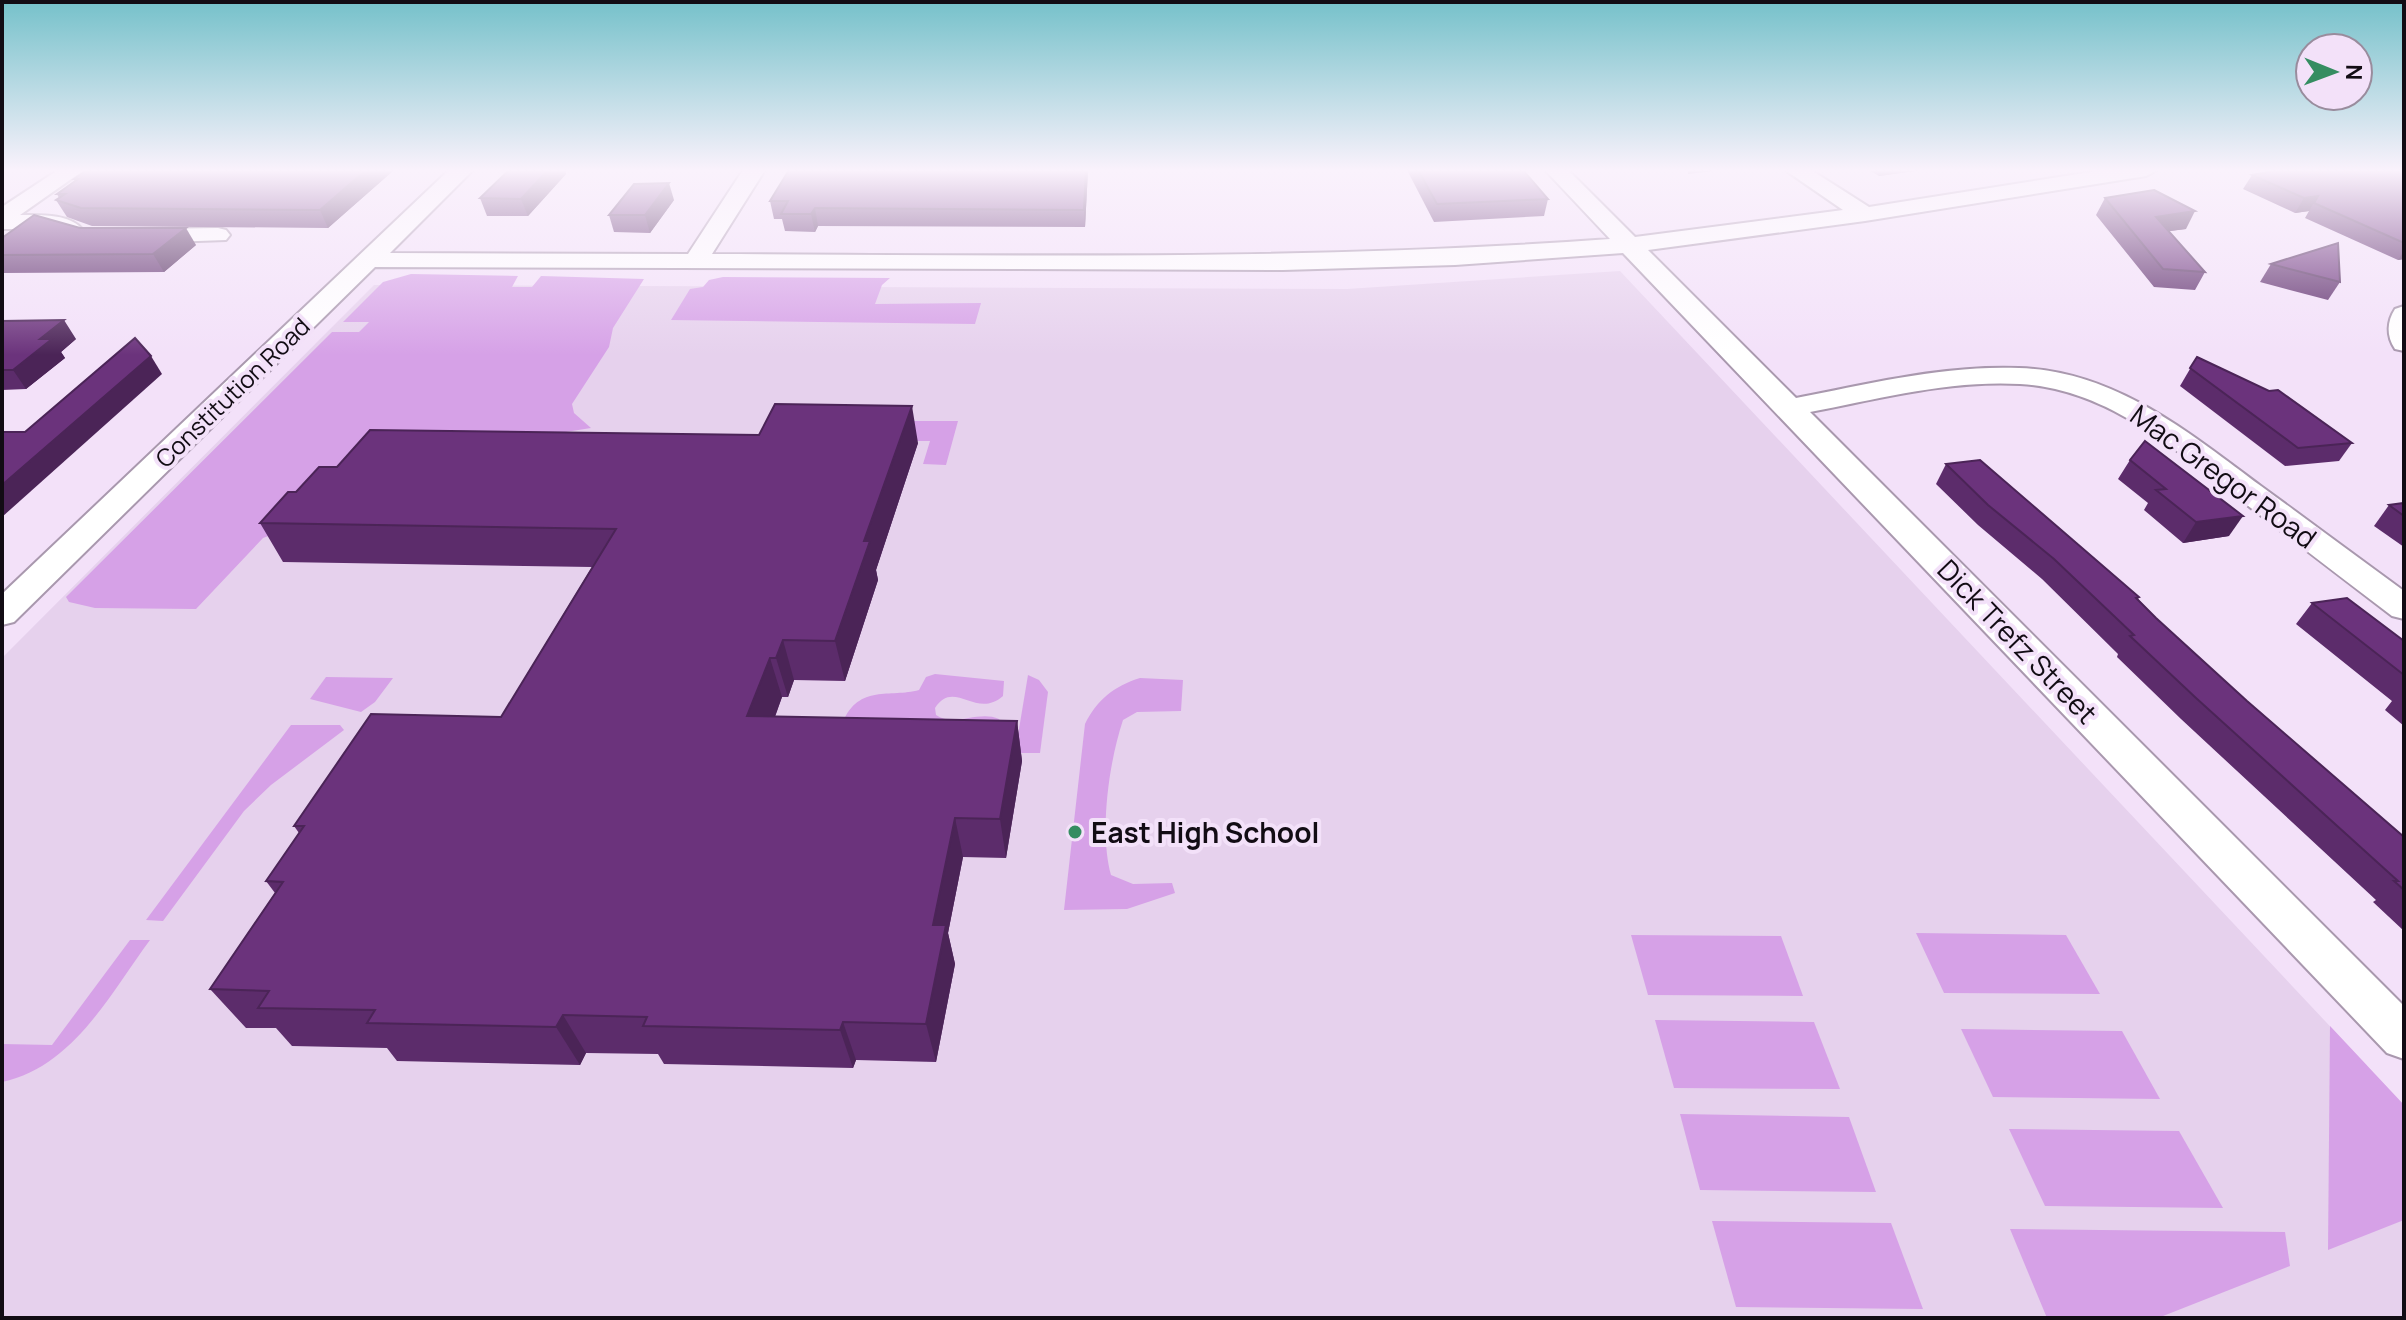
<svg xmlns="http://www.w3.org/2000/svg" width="2406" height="1320" font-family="Manrope,sans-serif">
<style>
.built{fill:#e6d1ed}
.green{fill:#d6a1e7}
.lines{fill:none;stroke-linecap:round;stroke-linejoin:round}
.minor-casing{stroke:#a998ae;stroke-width:4}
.minor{fill:#fff;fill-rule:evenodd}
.wall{fill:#5c2c6b}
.shaded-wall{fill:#4b2457}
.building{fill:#6b337c;stroke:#4b2457;stroke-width:2}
.poi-dot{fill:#358d61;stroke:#f3e1f9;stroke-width:3}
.labels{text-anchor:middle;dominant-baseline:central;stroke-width:8;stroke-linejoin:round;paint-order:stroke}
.far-street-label{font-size:24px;fill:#120c14;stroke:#f3e1f9}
.street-label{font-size:28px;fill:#120c14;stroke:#f3e1f9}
.poi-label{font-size:28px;font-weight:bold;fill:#120c14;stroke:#f3e1f9;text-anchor:start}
</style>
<rect width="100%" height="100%" fill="#f3e1f9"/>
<polygon class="built" points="1620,271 2404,1105 2404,1318 2,1318 2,658 374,285 1347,289"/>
<g class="green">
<polygon points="411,274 518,276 512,287 532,287 541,276 644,279 613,328 609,347 572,404 574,413 591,428 534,437 263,538 196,609 95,608 69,602 66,597 332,332 359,332 369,322 343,322 383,282"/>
<polygon points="723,277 890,278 882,285 875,304 981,303 975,324 671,320 690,289 703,287 709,280"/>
<polygon points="896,421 958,421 946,465 923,464 930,441 889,441"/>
<path d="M935 674 1004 681 1003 696C976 720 954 678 935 708L936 715C954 728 978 710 999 719L1002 724 843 722C859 684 890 698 919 690L926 677Z"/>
<polygon points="1028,675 1039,680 1048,692 1040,753 1015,753"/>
<polygon points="326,677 393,678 375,702 361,712 310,699"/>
<path d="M1140 678 1183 680 1181 711 1137 712 1123 720C1109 762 1099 832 1111 875L1133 884 1172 883 1175 893 1127 909 1064 910 1085 724C1097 700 1114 686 1140 678Z"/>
<polygon points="291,725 340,725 344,730 271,785 244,811 163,921 146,920"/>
<polygon points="1916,933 2066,935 2100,994 1944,993"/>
<polygon points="1631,935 1781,936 1803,996 1648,995"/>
<path d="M130 940H150C110 994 73 1067 2 1082V1044L52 1045Z"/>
<polygon points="1655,1020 1814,1022 1840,1089 1674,1088"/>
<polygon points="2330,1026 2404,1105 2404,1220 2328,1250"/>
<polygon points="1961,1029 2122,1031 2160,1099 1993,1097"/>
<polygon points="1680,1114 1849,1117 1876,1192 1700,1190"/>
<polygon points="2009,1129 2179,1131 2223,1208 2045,1206"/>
<polygon points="1712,1221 1891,1223 1923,1309 1736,1307"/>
<polygon points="2010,1229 2285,1232 2290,1266 2158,1318 2047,1318"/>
</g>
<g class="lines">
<g class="minor-casing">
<g id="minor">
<path d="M58 170H84L20 215C39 215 70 213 83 230L79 235 71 237 46 229H2V207Z"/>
<path d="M449 170H473L390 253 688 254 743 170H765L712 254C1011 255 1311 261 1610 239L1545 170H1568L1635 237 1843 210 1785 170H1811L1869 207 2103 170H2157L2146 176 1865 221 1648 250 1796 398C1869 384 1943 365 2019 368 2115 371 2188 432 2261 486 2309 521 2356 556 2404 591V619L2392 616C2343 579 2295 542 2247 505 2179 453 2110 389 2020 384 1949 380 1879 399 1810 412L2404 1006V1059L2387 1053 1623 253 1455 265 1283 270 375 267 14 622 2 625V594Z"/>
<polygon points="218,228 226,230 230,235 226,240 141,243 133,241 129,236 133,231 141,229"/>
<path d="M2404 306V351L2395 349C2386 336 2387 321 2395 309Z"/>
</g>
</g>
<use href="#minor" class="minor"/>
</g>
<g class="wall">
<polygon points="394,170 328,228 92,226 67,217 56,200 59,198 57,194 75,182 74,179"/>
<polygon points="509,170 565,170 566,174 528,216 487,216 480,198"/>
<polygon points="789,170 1088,170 1085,227 818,226 815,232 785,231 782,219 774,219 770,201"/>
<polygon points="1407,170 1523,170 1548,199 1544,216 1434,222"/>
<polygon points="1869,170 1922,170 1879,176"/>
<polygon points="2404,170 2404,259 2398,260 2305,218 2309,211 2295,213 2243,189 2252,175"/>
<polygon points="2105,198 2186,229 2169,231 2205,272 2195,290 2154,287 2096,215"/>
<polygon points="674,200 650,233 614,232 609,215"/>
<polygon points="80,228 196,245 164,272 2,273 2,238"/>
<polygon points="2271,264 2340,282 2328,300 2260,282"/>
<polygon points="2,321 76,339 61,352 65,358 26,389 2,390"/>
<polygon points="2197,357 2352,443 2339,461 2285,466 2180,386"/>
<polygon points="918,443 876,570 878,580 845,681 794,680 788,697 782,697 775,717 1017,721 1022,761 1006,858 963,857 948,933 955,964 936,1062 856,1060 853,1068 664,1064 658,1054 586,1053 580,1065 397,1061 387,1048 292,1046 276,1028 246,1028 210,989 275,893 266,881 299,833 294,826 501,717 592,567 283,562 260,523 296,492 337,467"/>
<polygon points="2130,460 2229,536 2183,543 2144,510 2148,503 2118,479"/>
<polygon points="1946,464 2139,597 2138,599 2156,618 2247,701 2404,837 2404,931 2373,902 2376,900 2181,719 2117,657 2118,654 2042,579 1978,525 1936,484"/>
<polygon points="2404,503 2404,547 2374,526 2389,505"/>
<polygon points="2312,603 2404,641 2404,726 2385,710 2392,701 2296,624"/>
</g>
<g class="shaded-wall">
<polygon points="366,170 394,170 328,228 320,210"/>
<polygon points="548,170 565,170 566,174 528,216 521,199"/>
<polygon points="1086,170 1088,170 1085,227 1084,210"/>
<polygon points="1688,170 1722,170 1688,174"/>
<polygon points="1881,170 1922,170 1879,176"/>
<polygon points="669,183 674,200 650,233 645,215"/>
<polygon points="2318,196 2309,211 2295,213 2304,198"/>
<polygon points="815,208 818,226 815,232 811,214"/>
<polygon points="2195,211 2186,229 2147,234 2156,217"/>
<polygon points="186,228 196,245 164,272 153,254"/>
<polygon points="2404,251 2404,259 2398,260"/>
<polygon points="64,320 76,339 61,352 65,358 26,389 13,370 40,339"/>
<polygon points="151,356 162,374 2,517 2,485"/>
<polygon points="912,406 918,443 876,570 878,580 845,681 835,641 864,541"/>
<polygon points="2243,516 2229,536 2183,543 2196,522"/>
<polygon points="783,640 794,680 788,697 776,658"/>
<polygon points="770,658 782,697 760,756 747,716"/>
<polygon points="1017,721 1022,761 1006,858 1000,819"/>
<polygon points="955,818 963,857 948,933 955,964 936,1062 926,1024 933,925"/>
<polygon points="563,1015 586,1053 580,1065 556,1027"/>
<polygon points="843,1022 856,1060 853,1068 840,1030"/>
</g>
<g class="building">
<polygon points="87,170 366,170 320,210 81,208 56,200 65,194 57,194 78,179 74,179"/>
<polygon points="509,170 548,170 521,199 480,198"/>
<polygon points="789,170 1086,170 1084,210 815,208 811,214 781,214 788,201 770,201"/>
<polygon points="1418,170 1523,170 1548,199 1437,204"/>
<polygon points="2279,170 2404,170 2404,243 2314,203 2318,196 2304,198 2252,175"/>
<polygon points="669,183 645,215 609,215 634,184"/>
<polygon points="2154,190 2195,211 2156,217 2205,272 2163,269 2105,198"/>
<polygon points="34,215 80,228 186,228 153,254 2,255 2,238"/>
<polygon points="2338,243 2340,282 2271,264"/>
<polygon points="64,320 40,339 52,339 13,370 2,370 2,321"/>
<polygon points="135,338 151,356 2,485 2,432 25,432"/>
<polygon points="2197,357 2269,391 2278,390 2352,443 2298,448 2190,368"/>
<polygon points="775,404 912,406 864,541 870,541 835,641 783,640 776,658 770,658 747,716 1017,721 1000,819 955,818 933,925 946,925 926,1024 843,1022 840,1030 643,1026 647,1017 563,1015 556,1027 367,1023 375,1010 258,1008 269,991 210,989 283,882 266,881 304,826 294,826 371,714 501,717 616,529 260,523 288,492 296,492 319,467 337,467 370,430 759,435"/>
<polygon points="2145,441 2243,516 2196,522 2156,490 2166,489 2130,460"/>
<polygon points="1980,460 2139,597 2136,598 2156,618 2247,701 2404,837 2404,890 2394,881 2398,881 2196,698 2130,636 2134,635 2054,559 1988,505 1946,464"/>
<polygon points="2404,503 2404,516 2389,505"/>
<polygon points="2347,598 2404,641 2404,675 2312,603"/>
</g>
<linearGradient id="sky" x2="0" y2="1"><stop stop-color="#75c1ca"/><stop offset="0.48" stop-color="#faf2fc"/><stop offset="1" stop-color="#faf2fc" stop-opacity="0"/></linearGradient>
<rect width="2406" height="355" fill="url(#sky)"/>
<circle class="poi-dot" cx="1075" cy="832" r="8"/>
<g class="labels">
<g class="far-street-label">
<text transform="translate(232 392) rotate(-44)">Constitution Road</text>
</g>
<g class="street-label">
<text transform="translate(2224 476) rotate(36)">Mac Gregor Road</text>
<text transform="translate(2018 641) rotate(46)">Dick Trefz Street</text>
</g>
<g class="poi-label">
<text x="1091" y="832">East High School</text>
</g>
</g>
<rect width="2406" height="1320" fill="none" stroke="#120c14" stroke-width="8"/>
<g transform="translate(2334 72) rotate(91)"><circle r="38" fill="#f3e1f9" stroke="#998c9d" stroke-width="2"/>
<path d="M0-6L14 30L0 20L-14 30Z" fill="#358d61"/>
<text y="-12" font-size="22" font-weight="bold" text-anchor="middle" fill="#120c14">N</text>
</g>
</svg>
